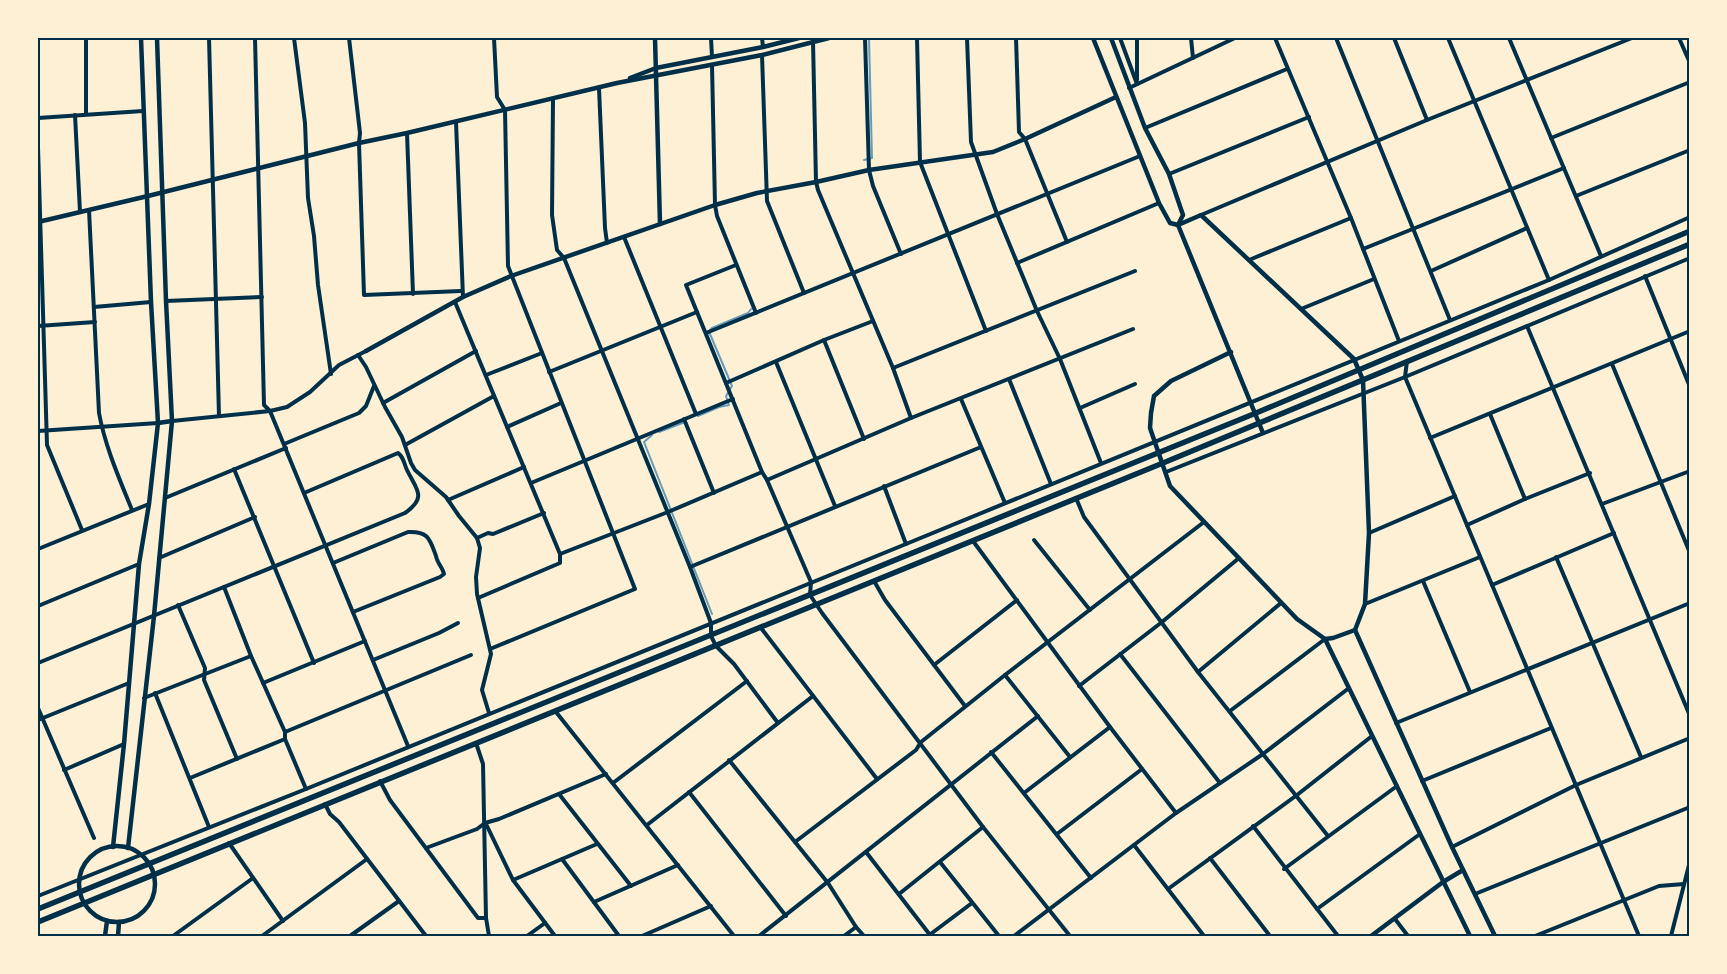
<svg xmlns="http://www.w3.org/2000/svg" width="1727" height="974" font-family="'Nunito Sans',sans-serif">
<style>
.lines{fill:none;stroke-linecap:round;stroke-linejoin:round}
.stream{stroke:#669bbc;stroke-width:2}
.minor{stroke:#003049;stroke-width:4}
.tertiary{stroke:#003049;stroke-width:4.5}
.trunk{stroke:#003049;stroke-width:5.5}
.neatline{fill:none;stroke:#003049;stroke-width:2}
</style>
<rect width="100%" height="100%" fill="#fdf0d5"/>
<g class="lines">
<g class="stream">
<polyline points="864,160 872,158 869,38"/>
<polyline points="698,416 719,407 729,405 726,396 732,386 710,334 710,330 712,328 748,313 751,309"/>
<polyline points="659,432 685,422"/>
<polyline points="652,435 644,442 712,614"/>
</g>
<g class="minor">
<polyline points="86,38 86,114"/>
<polyline points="209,38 219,416"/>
<polyline points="255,38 264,405 270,411 408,746"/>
<polyline points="294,38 305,123 308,198 314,236 318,285 331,374"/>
<polyline points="349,38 360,133 359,143 364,295 461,291"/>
<polyline points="711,38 712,57"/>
<polyline points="762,38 763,47"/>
<polyline points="865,38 869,170 873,186 901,254"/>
<polyline points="917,38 920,162 986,331"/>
<polyline points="967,38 971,142 997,214 1037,311 1060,359 1101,463"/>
<polyline points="1016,38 1019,132 1025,139 1067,242"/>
<polyline points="1120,38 1137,84"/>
<polyline points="1137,38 1137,80"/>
<polyline points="1191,38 1193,58"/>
<polyline points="1275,38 1351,218 1399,341"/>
<polyline points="1336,38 1450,320"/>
<polyline points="1394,38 1427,120"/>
<polyline points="1448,38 1549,280"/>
<polyline points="1509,38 1601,256"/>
<polyline points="1679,38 1690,63"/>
<polyline points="813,41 816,182 818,190 893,368 911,418"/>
<polyline points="762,55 767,201 804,293"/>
<polyline points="712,65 715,205 717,216 756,313"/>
<polyline points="599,88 605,228 607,243"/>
<polyline points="1129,88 1235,38"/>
<polyline points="553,99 552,215 557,250 564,258 690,567 711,623 711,636 716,646 734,664 778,723"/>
<polyline points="75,115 80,212"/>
<polyline points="38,118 143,111"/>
<polyline points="456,122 463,297"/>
<polyline points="1145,128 1287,69"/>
<polyline points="407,133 413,294"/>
<polyline points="1551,138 1690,82"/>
<polyline points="38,147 47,445 82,530"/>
<polyline points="1169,174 1309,117"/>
<polyline points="1576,196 1690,150"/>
<path d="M89 210 99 413C105 446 119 478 132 510"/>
<polyline points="1201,215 1427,120 1632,38"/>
<polyline points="624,237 696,414"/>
<polyline points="1363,249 1564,168"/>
<polyline points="1249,260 1351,218"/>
<polyline points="1017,263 1159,203"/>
<polyline points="736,265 686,285 762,472 767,480 811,582 810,595 822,613 983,827 1070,936"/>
<polyline points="1431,271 1527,228"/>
<polyline points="1645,276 1690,387"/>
<polyline points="166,301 262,297"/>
<polyline points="455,302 560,554 560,563 478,598"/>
<polyline points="94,307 151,302"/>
<polyline points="1301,309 1374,279"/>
<polyline points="38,326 95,322"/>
<polyline points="1527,326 1690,716"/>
<polyline points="706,333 1140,156"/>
<polyline points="824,340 864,439"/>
<polyline points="358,355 366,367 385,407 402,437 411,463 415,470 446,497 459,516 477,538 480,548 476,577 477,594 491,654 482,690 489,713"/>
<polyline points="1407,361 1405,377 1639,936"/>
<polyline points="776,362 835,506"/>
<polyline points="1612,364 1690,553"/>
<polyline points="893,368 1135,271"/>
<polyline points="549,372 697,312"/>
<polyline points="486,375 542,353"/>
<polyline points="1009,379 1051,484"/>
<polyline points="726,383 824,340 873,321"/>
<polyline points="961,399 1005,503"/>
<polyline points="383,403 476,351"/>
<polyline points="1080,408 1135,384"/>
<polyline points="1490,414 1525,499"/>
<polyline points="684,419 714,493"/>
<polyline points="172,421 270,411 287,407 310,392 339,365 366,351"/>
<polyline points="507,427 561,403"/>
<polyline points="38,431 158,423"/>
<polyline points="1430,438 1690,331"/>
<polyline points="284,444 359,413 366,406 374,386"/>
<polyline points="405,445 494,396"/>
<polyline points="234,469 314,663"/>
<polyline points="1166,472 1405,377 1690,258"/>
<polyline points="767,480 911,418 1133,329"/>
<polyline points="531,483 733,399"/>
<polyline points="884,486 906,544"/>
<polyline points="165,498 286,448"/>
<polyline points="1076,498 1084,517 1198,672 1328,836"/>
<polyline points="448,500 524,467"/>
<polyline points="1602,504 1690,471"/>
<polyline points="1467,525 1525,499 1590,473"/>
<polyline points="1369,533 1455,496"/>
<polyline points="477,538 488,533 493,534 544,513"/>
<polyline points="1034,540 1090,610"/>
<polyline points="973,541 1110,727 1176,813"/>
<polyline points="38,549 149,504"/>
<polyline points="560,554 668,512 762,472"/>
<polyline points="1556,557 1641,757"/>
<polyline points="159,558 255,517"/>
<path d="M333 563 408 532C429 531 430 540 436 556 437 562 441 566 443 571L444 574 440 577 353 612"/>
<polyline points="690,567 981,447"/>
<polyline points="874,581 885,600 965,706"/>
<polyline points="1423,581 1470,692"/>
<polyline points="1492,585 1614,533"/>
<polyline points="224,587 251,656 285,732 285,739 306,789"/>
<polyline points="1365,604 1480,557"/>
<polyline points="178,605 205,668 204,680 237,759"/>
<polyline points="38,606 139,564"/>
<polyline points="761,628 877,779"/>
<polyline points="490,649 635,589 508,266 505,110 497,97 494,38"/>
<polyline points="1120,654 1220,783"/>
<polyline points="373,660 439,633 458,623"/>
<path d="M38 663 405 513C428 497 416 489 407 470 404 464 404 457 398 453L304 493"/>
<polyline points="934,665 1017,600"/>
<polyline points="1198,672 1281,603"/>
<polyline points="1005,675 1070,757"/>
<polyline points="263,683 365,641"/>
<polyline points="1079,686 1162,622 1239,558"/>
<polyline points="155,693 209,827"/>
<polyline points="144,698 251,656"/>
<polyline points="38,708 94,838"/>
<polyline points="1230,711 1325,639"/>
<polyline points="556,712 734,936"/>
<polyline points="38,720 129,683"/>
<polyline points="1396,723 1690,603"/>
<polyline points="285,732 471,655"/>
<polyline points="476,743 483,764 486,918 489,936"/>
<polyline points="991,752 1091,878"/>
<polyline points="729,760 828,883 856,927 864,936"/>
<polyline points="64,770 124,744"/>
<polyline points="190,778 285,739"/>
<polyline points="380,781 390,800 478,918 486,918"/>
<polyline points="1422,781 1551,728"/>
<polyline points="613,783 747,681"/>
<polyline points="689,792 786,916"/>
<polyline points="1024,793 1110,727"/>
<polyline points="559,794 631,886"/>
<polyline points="325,804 330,814 339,822 426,936"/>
<polyline points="647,825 813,696"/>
<polyline points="487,826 513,880 555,936"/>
<polyline points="1253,826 1338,936"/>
<polyline points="1057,834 1142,769"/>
<polyline points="795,842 916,750 921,742 1005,675 1204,522"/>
<polyline points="229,843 283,921"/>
<polyline points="1134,845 1204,936"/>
<polyline points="1452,847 1576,785 1690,738"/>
<polyline points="426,848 477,829 485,823 499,819 606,774"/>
<polyline points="866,852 930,935"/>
<polyline points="1210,858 1270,936"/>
<polyline points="562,859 619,936"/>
<polyline points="940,862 999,936"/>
<polyline points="1284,869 1397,786"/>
<polyline points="513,880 597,844"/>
<polyline points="1168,889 1297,795 1372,736"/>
<polyline points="899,894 983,827"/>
<polyline points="1475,894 1690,807"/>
<polyline points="38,896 306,789 906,544 1549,280 1690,217"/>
<polyline points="594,902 678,865"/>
<polyline points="1317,909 1420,834"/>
<polyline points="1395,919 1408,936"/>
<polyline points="173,936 253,878"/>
<polyline points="262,936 367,859"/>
<polyline points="350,936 399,901"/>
<polyline points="527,936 545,923"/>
<polyline points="642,936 711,906"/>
<polyline points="759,936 1038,716"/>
<polyline points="844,936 856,927"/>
<polyline points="928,936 972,903"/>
<polyline points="1014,936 1176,813 1263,754 1349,688"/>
<polyline points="1535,936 1659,886 1684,884"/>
<polyline points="1671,936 1690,861"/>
</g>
<g class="tertiary">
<polyline points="655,38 660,224"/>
<polyline points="1093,38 1159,203 1170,223 1178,225"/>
<polyline points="1111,38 1145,128 1169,174 1183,215 1178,225"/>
<polyline points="630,78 656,68 763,47 799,38"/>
<polyline points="38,222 148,196 359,143 407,133 617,83 762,55 829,38"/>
<polyline points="1178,225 1201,215 1354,359 1363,380 1369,533 1365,604 1355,630 1333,638 1325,639"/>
<polyline points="1178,225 1263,433"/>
<polyline points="366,351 463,297 511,276 715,205 757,193 816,182 869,170 993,152 1025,139 1116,97"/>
<polyline points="1231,352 1171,381 1154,396 1151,413 1150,428 1170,486 1297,619 1325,639 1470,936"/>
<polyline points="158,423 172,421"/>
<polyline points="1355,630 1452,847 1495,936"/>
<circle cx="117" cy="884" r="38"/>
<polyline points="113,847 124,744 139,564 149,504 158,423 151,302 141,38"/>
<polyline points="128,848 154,616 172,421 166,301 157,38"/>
<polyline points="105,936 107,921"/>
<polyline points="118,936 119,922"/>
<polyline points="1371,936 1443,882 1463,870"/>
</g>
<g class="trunk">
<polyline points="38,909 1256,413 1690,231"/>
<polyline points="38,922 1163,463 1690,244"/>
</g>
</g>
<rect width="1727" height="974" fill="none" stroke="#fdf0d5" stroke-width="78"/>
<rect x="39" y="39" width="1649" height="896" class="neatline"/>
</svg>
